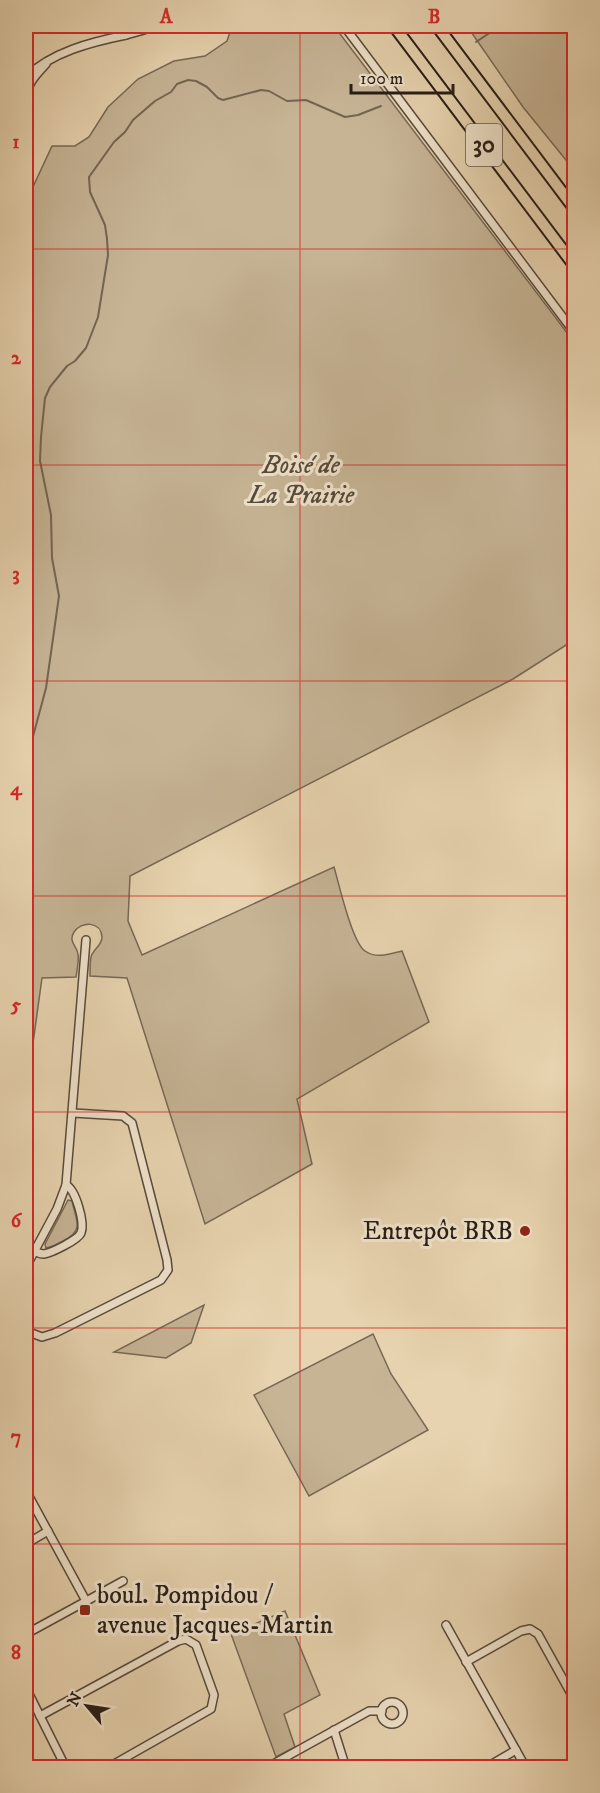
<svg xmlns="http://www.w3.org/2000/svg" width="600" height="1793" font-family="'IM FELL DW Pica',serif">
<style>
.green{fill:#c6b495;stroke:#766856;stroke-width:1.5}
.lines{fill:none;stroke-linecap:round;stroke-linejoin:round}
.stream{stroke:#736553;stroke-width:2}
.minor-casing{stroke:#574a3c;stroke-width:10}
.highway-casing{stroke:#271c16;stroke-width:14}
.minor{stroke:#efe2cb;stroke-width:7}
.highway{stroke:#e7d3af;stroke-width:10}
.grid{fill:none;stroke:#d62828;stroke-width:1.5;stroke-opacity:0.55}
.poi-dot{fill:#8f2418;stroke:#efe2cb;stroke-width:2}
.labels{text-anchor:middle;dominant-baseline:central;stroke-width:6;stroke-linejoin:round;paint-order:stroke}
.shield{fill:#efe2cb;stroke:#63574c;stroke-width:1.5}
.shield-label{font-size:24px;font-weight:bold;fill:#271c16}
.park-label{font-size:26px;font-style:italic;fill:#574a3c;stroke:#efe2cb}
.poi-label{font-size:26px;fill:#271c16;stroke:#efe2cb;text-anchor:end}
.neatline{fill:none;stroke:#d62828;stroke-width:2}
.grid-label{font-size:20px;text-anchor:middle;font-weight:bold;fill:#d62828}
</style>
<rect width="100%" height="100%" fill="#e7d3af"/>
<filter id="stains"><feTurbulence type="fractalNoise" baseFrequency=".00333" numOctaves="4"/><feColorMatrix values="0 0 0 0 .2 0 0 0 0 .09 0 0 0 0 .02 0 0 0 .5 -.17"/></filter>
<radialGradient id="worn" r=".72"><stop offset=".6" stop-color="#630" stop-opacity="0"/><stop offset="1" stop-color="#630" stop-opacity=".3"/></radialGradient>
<g class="green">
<path d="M232 26H334L574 342V550L567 553 574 569V640L513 679 130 876 128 921 142 955 334 867C339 884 352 942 365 951 376 959 390 954 402 951L429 1022 297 1099 312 1164 205 1224 127 978 90 976C90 970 90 962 91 957 93 949 102 946 102 937 101 921 81 921 74 932 68 942 77 946 78 954 79 961 77 970 76 977L42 978 30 1065 32 1114 26 1149V202L52 146H75L89 137 108 107 138 79 174 61 205 56 227 41Z"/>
<polygon points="467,26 574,26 574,170 523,107"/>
<path d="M68 1200 72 1201C76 1220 85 1230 63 1241 58 1244 52 1247 46 1248L45 1244Z"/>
<polygon points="204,1305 191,1343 166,1358 114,1352"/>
<polygon points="373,1334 391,1374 428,1430 309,1496 254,1395"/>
<polygon points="285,1611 320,1695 284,1714 295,1747 276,1757 231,1634"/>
</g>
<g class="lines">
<g class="stream">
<polyline points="476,42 500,26"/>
<polyline points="26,979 32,938 33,915 27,813 33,770 31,744 46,688 59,596 52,558 51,515 40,461 41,437 45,398 50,387 67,366 75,361 86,348 98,317 108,255 107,239 105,225 90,192 89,177 114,142 125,132 133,120 155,101 171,92 177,84 188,80 196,81 207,87 218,98 223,100 261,90 269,91 287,101 306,100 345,117 358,115 381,106"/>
</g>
<g class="minor-casing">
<g id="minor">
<polyline points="124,26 126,35 144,30 151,26"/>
<polyline points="344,26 574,332"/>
<path d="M26 77C52 52 91 42 126 35"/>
<path d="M26 99C27 83 36 75 46 64"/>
<path d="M34 1251C39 1253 39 1254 44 1254 51 1253 78 1240 81 1233 85 1223 76 1190 66 1185"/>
<polyline points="26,1267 57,1209 66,1185 86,940"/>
<polyline points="26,1331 42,1337 55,1333 161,1280 168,1270 167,1260 132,1123 123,1116 73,1113"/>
<polyline points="26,1491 86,1601"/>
<polyline points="26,1544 48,1531"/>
<polyline points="446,1625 526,1768"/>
<polyline points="26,1634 123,1581"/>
<polyline points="466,1662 521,1631 530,1629 538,1634 574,1699"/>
<polyline points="26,1688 66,1768"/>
<circle cx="392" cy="1713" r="11"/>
<polyline points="40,1716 178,1641 186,1639 196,1645 214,1695 211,1709 107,1768"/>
<polyline points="334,1730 346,1768"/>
<polyline points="266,1768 369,1711 382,1711"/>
<polyline points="485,1768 516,1750"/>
</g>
</g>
<g class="highway-casing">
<g id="highway">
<polyline points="394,26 574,265"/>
<polyline points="437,26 574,208"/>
</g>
</g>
<use href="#minor" class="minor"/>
<use href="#highway" class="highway"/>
</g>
<path class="grid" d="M300 26V1768M26 249H574M26 465H574M26 681H574M26 896H574M26 1112H574M26 1328H574M26 1544H574"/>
<g class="poi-dot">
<circle cx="525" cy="1231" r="6"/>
<rect x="79" y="1604" width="12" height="12" rx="3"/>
</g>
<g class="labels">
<rect class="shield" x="466" y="124" width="36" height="42" rx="4.5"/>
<g class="shield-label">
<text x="484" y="145">30</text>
</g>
<g class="park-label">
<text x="301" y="465">Boisé de<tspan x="301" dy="30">La Prairie</tspan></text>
</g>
<g class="poi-label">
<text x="513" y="1231">Entrepôt BRB</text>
<text x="97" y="1595" text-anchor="start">boul. Pompidou /<tspan x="97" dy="30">avenue Jacques-Martin</tspan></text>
</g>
</g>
<rect width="600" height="1793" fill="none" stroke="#e7d3af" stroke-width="66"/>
<g transform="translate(87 1706) rotate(299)" stroke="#efe2cb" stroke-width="4.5" paint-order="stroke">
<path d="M0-4.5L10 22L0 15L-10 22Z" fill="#271c16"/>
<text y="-9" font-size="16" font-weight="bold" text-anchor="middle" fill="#271c16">N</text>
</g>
<path d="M351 84v9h102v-9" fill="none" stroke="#271c16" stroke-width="3"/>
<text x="360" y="84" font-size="18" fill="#271c16" stroke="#efe2cb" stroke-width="4.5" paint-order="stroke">100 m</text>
<rect x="33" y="33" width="534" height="1727" class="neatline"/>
<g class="grid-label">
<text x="166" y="23">A</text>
<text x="434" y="23">B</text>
<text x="16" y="148">1</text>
<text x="16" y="364">2</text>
<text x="16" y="580">3</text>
<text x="16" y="795">4</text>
<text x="16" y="1011">5</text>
<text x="16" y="1227">6</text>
<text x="16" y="1443">7</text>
<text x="16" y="1659">8</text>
</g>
<rect width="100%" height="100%" filter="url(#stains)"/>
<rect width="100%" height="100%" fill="url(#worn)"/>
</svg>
